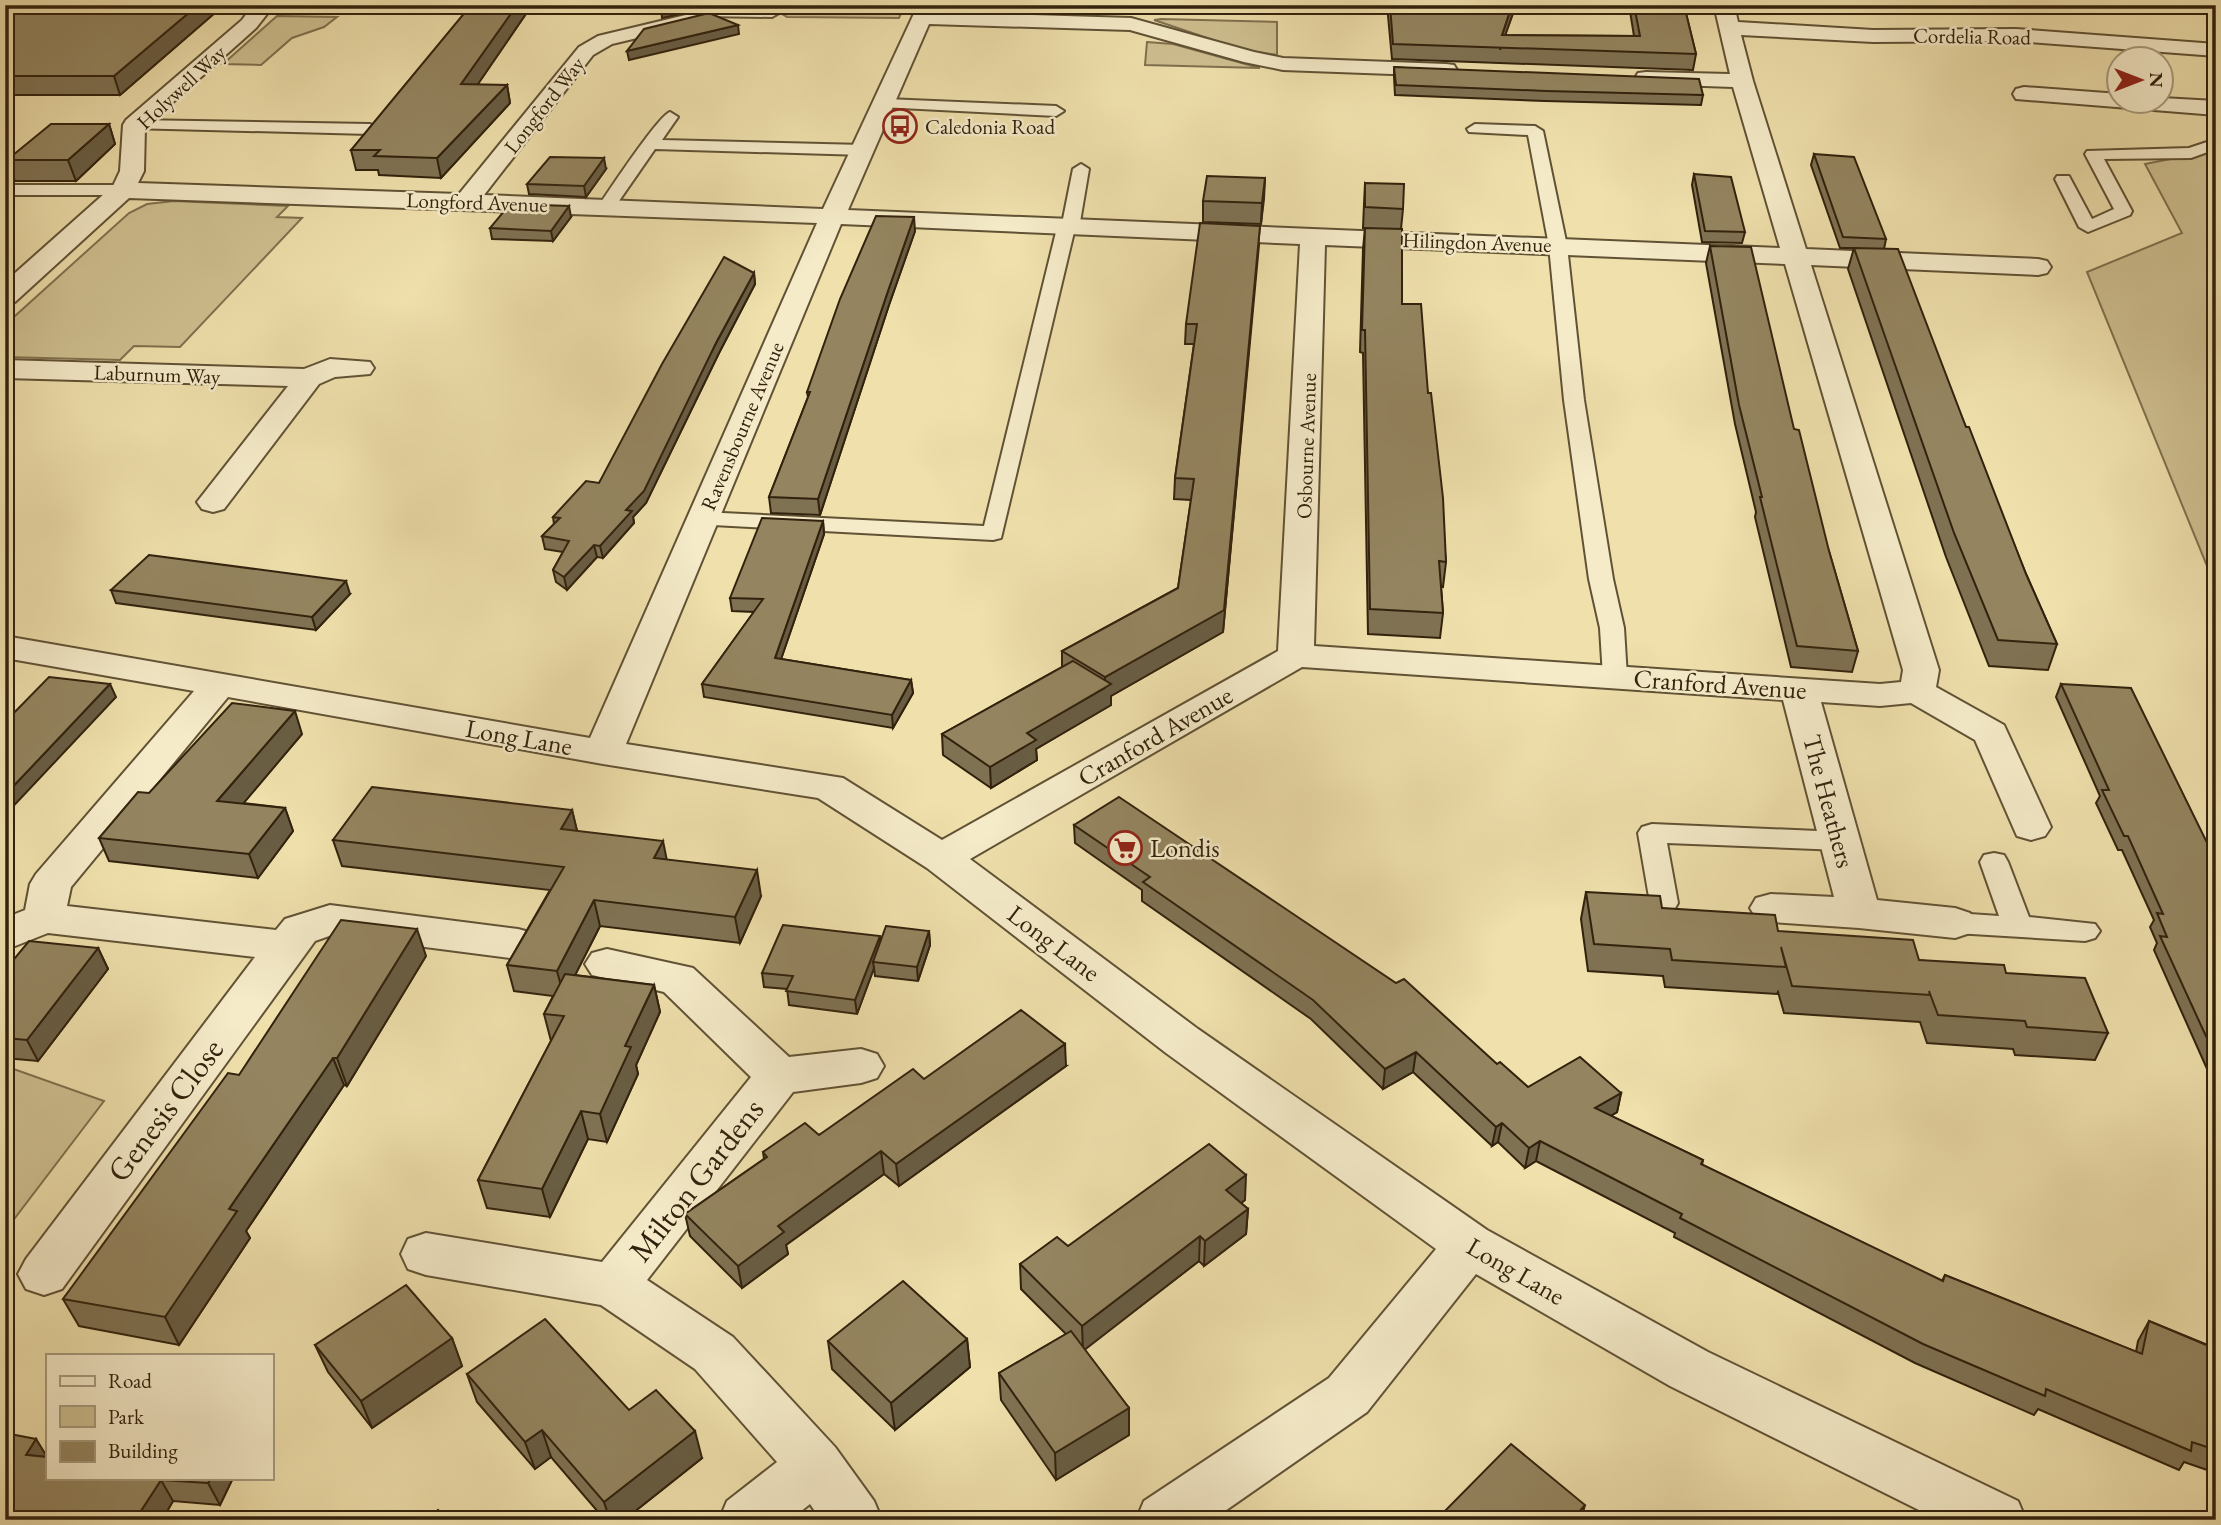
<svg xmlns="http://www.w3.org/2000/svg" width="2221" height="1525" font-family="'EB Garamond',serif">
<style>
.green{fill:#cfc091;stroke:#80714f;stroke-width:2}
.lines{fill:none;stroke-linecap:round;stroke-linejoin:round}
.service-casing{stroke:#615235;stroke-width:4}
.minor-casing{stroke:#615235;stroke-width:4}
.service{fill:#f5ebc9;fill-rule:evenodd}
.minor{fill:#f5ebc9;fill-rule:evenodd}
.wall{fill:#7f7253;stroke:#32220d;stroke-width:2}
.shaded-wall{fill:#685d43;stroke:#32220d;stroke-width:2}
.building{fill:#948560;stroke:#32220d;stroke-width:2}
.labels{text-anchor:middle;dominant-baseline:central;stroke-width:5;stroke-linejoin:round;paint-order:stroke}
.far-street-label{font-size:21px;fill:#32220d;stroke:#f5ebc9}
.far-poi-label{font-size:21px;fill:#32220d;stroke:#f5ebc9;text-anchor:start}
.street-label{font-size:26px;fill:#32220d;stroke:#f5ebc9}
.poi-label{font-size:26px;fill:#32220d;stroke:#f5ebc9;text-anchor:start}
.near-street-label{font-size:32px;fill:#32220d;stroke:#f5ebc9}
</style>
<rect width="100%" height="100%" fill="#efe0ac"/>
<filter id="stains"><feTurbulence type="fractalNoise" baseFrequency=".00286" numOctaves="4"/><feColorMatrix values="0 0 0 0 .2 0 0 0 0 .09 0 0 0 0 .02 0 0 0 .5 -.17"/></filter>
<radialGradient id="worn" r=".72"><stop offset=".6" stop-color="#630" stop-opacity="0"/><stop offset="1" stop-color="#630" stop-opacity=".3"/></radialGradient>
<g class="green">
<path d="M725 5H905L899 18 787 17C769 3 745 15 725 5Z"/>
<polygon points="277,16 337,17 324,27 292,38 261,65 223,64"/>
<polygon points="1161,19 1277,22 1277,55 1240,49 1154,20"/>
<polygon points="1147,42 1173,44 1260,68 1145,65"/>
<polygon points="2216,150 2216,588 2087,272 2182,233 2145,164"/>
<polygon points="174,201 288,206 277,217 302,218 180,347 134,346 120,360 5,357 5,325 129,213 147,204"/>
<polygon points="5,1066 104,1101 5,1231"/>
</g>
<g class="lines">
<g class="service-casing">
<g id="service">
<polygon points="707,9 772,9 779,13 772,17 702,16 700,13"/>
<polygon points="886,99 1056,106 1064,111 1056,116 881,107 878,104 881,101"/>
<path d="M670 112 678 117 662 140 864 145 872 150 864 155 655 149 612 211H600L598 207C608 192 659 115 670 112Z"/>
<polygon points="134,120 370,124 378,129 370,134 129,128 126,125"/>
<polygon points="1475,124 1535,126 1543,131 1567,246 1584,400 1613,579 1624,628 1627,677 1624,682 1615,684 1606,682 1603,677 1600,628 1589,579 1564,400 1549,246 1528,135 1469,132 1467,129"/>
<polygon points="2216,139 2216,149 2191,158 2104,159 2132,211 2130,215 2088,232 2079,227 2055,179 2057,176 2069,176 2092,219 2114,209 2085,154 2087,151 2189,148"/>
<polygon points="1081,164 1089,169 1079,228 1074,232 1001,538 993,540 694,524 691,519 694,514 702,512 984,526 1057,228 1062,224 1073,169"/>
<polygon points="5,185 123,185 131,190 123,195 5,195"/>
<polygon points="1652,824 1840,832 1850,835 1854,841 1850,847 1840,850 1667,843 1678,903 1674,910 1664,913 1654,910 1650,903 1638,833 1642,827"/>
<polygon points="1994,853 2004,855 2008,862 2029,917 2095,924 2100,931 2095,938 2085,941 1955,933 1945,930 1941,923 1945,916 1955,913 1999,916 1980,862 1984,855"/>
</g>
</g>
<g class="minor-casing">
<g id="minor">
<path d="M253 5H274L256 28 145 127 144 171 138 183 459 194 579 47 598 36 694 13 699 9 696 5H717L720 9 708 21 612 44 593 55 484 195 823 209 918 5H938L935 12 1131 18 1254 52 1283 58 1446 64 1454 65 1457 70 1454 75 1446 76 1283 70 1244 62 1130 30 929 24 848 210 1780 248 1733 87 1646 84 1638 83 1635 78 1638 73 1646 72 1730 74 1714 5H1734L1738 22 1873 30 2016 29 2216 44V56L2016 41 1873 42 1741 35 1753 81 1806 249 2038 259 2047 261 2051 267 2047 273 2038 275 1811 265 1939 670 1936 687 2004 725 2051 827 2045 836 2031 840 2017 836 1975 740 1911 703 1880 706 1821 702 1877 900 1955 908 1970 913 1976 923 1970 933 1955 938 1859 928 1771 922 1756 918 1750 908 1756 898 1771 894 1834 897 1783 700 1302 667 970 859 1198 1029 1487 1230 1708 1352 2018 1501 2026 1520H1939L1670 1386 1476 1274 1367 1412 1212 1520H1136L1144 1501 1329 1378 1436 1249 1166 1053 927 868 818 798 603 764 228 697 71 887 67 906 276 930 285 919 330 905 518 929 533 933 539 944 533 955 518 959 332 935 315 941 62 1289 44 1295 26 1289 18 1274 26 1259 255 957 48 933 5 950V918L25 910 30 884 36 874 194 691 5 658V636L590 738 817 223 129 198 15 302 5 304V282L113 186 120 171 123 125 126 120 242 20ZM841 224 1300 244 1278 651 942 840 843 778 626 744ZM1325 245 1785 264 1903 670 1901 682 1880 684 1314 646Z"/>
<polygon points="2024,87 2120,94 2120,102 2162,102 2162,98 2216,101 2216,115 2016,99 2013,94 2016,89"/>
<polygon points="330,359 370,362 374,368 370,374 335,377 319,384 224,509 213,512 202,509 197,502 288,386 5,378 5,360 304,369"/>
<polygon points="607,949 693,968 789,1057 861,1049 877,1054 884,1066 877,1078 861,1083 793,1092 647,1280 733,1337 835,1447 874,1501 882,1520 821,1520 810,1504 790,1520 719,1520 727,1501 777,1462 695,1369 601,1305 426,1275 408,1269 401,1254 408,1239 426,1233 602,1262 751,1077 664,992 592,975 585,964 592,953"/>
</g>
</g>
<use href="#service" class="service"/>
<use href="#minor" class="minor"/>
</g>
<g class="wall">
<polygon points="16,5 224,5 120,95 5,95 5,15"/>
<polygon points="532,5 477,85 507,85 510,103 441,178 379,175 378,170 356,170 351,150"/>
<polygon points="569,5 585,5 583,13"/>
<polygon points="1387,5 1516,5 1505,35 1634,36 1629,5 1684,5 1696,54 1693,70 1392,59"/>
<polygon points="1394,67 1703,95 1701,105 1545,101 1395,95 1394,77"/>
<polygon points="109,124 115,144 76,181 15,181 7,160"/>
<polygon points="1814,154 1886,239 1884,249 1966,427 2026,574 2057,644 2048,670 1989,666 1946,557 1848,269 1854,248 1840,248 1811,165"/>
<polygon points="606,169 586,197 529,194 527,184"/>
<polygon points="1694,174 1745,232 1742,243 1702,242 1692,185"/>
<polygon points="1265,178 1261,224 1203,222 1203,201"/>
<polygon points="1365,183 1403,209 1401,229 1402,304 1428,393 1446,562 1443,587 1441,586 1443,613 1440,638 1368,634 1363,353 1360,352 1363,249 1365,228 1363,228 1364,204"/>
<polygon points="571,217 553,241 492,239 490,228"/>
<polygon points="915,231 889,305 820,515 771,513 769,497 808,397 807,392"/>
<polygon points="1259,245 1223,632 1111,696 1111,705 1036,749 1037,760 991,788 943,755 942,734 1062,667 1062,651 1178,588 1191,500 1174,499 1175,478 1194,344 1185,344 1186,324"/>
<polygon points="1710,246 1829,551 1858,651 1852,672 1791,667 1755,517 1756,512 1735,424 1706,263"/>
<polygon points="754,273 755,284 719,353 646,503 633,517 634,523 603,558 597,557 567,590 556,582 553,570 563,552 545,549 542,536 554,524 553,517 599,483"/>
<polygon points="823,521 824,534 781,659 911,680 913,693 893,728 704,697 702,684 754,612 732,611 730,598"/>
<polygon points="111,590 350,594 316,630 116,603"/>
<polygon points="2061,684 2216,861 2216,1089 2154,950 2157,943 2150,927 2154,920 2122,850 2118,850 2096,803 2100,796 2056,697"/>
<polygon points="302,734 243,803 285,808 293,831 258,878 109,861 99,838 149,793"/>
<polygon points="572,810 577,831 666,860 761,896 740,943 600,926 575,975 654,985 660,1012 636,1065 638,1074 607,1142 588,1139 550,1217 487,1208 478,1180 551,1041 544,1014 553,996 514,991 507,965 550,890 342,866 333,840"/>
<polygon points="1074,825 1497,1064 1528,1087 1621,1093 1617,1112 1610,1116 1703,1160 1702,1165 1942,1281 1945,1275 2136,1352 2138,1341 2149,1321 2215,1348 2216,1347 2216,1473 2184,1462 2179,1470 2038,1409 2034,1415 1915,1363 1674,1237 1675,1233 1536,1161 1525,1168 1498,1142 1492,1146 1413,1072 1383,1089 1311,1019 1142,901 1142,890 1075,843"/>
<polygon points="1586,892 1662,908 1919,960 2006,973 2108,1033 2095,1060 2015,1055 2013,1049 1927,1043 1920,1022 1784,1013 1778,992 1777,994 1665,987 1663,976 1588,971 1581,919"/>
<polygon points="929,931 930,945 918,981 875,976 874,968 857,1014 789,1005 787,989 764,987 762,973"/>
<polygon points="98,948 108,969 38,1061 5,1058 5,970"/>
<polygon points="426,956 347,1086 344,1085 246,1231 250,1238 179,1345 79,1326 63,1299 239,1075"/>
<polygon points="1066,1066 899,1186 884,1174 786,1245 788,1254 742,1288 690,1236 685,1214 764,1159 763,1152 819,1135 924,1079"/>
<polygon points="1245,1200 1241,1203 1248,1209 1246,1234 1204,1266 1199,1261 1084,1349 1129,1408 1129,1435 1056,1480 1001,1400 999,1373 1066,1334 1021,1289 1020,1264 1068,1246"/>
<polygon points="452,1338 462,1366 372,1428 328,1372 315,1345"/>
<polygon points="967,1339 970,1367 895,1430 832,1369 828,1341"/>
<polygon points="467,1374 629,1410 702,1458 624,1520 605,1520 551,1457 535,1469 477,1402"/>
<polygon points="36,1439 47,1457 47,1478 233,1478 220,1505 173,1501 162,1520 5,1520"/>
</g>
<g class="shaded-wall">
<polygon points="198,5 224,5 120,95 114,76"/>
<polygon points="517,5 532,5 465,103 461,84"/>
<polygon points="661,5 684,5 685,13 662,18"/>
<polygon points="1512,5 1516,5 1500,50 1502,35"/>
<polygon points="738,25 739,34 629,60 627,51"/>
<polygon points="507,85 510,103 441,178 437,158"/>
<polygon points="109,124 115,144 76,181 68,160"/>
<polygon points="604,158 606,169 586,197 584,186"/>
<polygon points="1265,178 1264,199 1261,224 1262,203"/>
<polygon points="569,206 571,217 553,241 551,231"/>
<polygon points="914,217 915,231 889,305 820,515 818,499 888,291"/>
<polygon points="1260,226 1223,632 1111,696 1111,705 1036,749 1037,760 991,788 990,767 1027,733 1105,688 1105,677 1224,610"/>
<polygon points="754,273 755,284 719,353 646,503 633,517 634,523 603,558 600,546 626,510"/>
<polygon points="823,521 824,534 777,671 775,658"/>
<polygon points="594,545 597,557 567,590 564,577"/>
<polygon points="346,581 350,594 316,630 312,617"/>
<polygon points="911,680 913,693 893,728 892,715"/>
<polygon points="110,684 116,697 5,815 5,795"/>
<polygon points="295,711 302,734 226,824 217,801"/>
<polygon points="285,808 293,831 258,878 249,854"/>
<polygon points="572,810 578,835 561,829"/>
<polygon points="663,841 668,866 654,858"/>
<polygon points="757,870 761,896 740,943 735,917"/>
<polygon points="594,900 600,926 564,997 557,971"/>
<polygon points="417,929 426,956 347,1086 337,1058"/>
<polygon points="929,931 930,945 918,981 917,967"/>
<polygon points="880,936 881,950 873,962 874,968 857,1014 855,1000"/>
<polygon points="98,948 108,969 38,1061 27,1040"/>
<polygon points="654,985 660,1012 636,1065 638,1074 607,1142 600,1114 625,1046"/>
<polygon points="1065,1044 1066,1066 899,1186 896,1164"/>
<polygon points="1416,1052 1413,1072 1383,1089 1385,1069"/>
<polygon points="333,1058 344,1085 246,1231 250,1238 179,1345 165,1317 229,1209"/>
<polygon points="1621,1093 1617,1112 1591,1128 1595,1108"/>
<polygon points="581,1111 588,1139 550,1217 542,1189"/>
<polygon points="1502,1123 1498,1142 1492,1146 1496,1127"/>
<polygon points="1540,1141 1536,1161 1525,1168 1529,1148"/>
<polygon points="881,1151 884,1174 786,1245 788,1254 742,1288 738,1266 778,1226"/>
<polygon points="1246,1175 1245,1200 1225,1215 1226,1190"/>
<polygon points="1248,1209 1246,1234 1204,1266 1205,1241"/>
<polygon points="1200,1236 1199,1261 1083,1351 1082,1326"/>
<polygon points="452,1338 462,1366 372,1428 361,1401"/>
<polygon points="967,1339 970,1367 895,1430 891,1403"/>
<polygon points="1129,1408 1129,1435 1056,1480 1055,1453"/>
<polygon points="542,1430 551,1457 535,1469 525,1442"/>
<polygon points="695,1431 702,1458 624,1520 610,1520 604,1502"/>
<polygon points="36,1439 47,1457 26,1455"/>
<polygon points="211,1478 233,1478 220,1505 208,1483"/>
<polygon points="161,1480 173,1501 162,1520 135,1520"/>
<polygon points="1585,1505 1581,1520 1572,1520"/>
</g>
<g class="building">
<polygon points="16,5 198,5 114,76 5,76 5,15"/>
<polygon points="471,5 517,5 461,84 507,85 437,158 374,156 380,150 351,150"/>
<polygon points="1390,5 1512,5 1502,35 1640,36 1634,5 1684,5 1696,54 1393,44"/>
<polygon points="709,13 738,25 627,51 644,29"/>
<polygon points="1394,67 1699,79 1703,95 1546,91 1396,85"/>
<polygon points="51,124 109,124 68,160 7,160"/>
<polygon points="1814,154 1854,157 1886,239 1843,237"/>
<polygon points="550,157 604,158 584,186 527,184"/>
<polygon points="1694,174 1731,177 1745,232 1705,231"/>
<polygon points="1207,176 1265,178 1262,203 1203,201"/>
<polygon points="1365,183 1404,184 1403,209 1365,207"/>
<polygon points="510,204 569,206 551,231 490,228"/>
<polygon points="876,216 914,217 888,291 818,499 769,497 810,392 807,392 840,299"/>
<polygon points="1200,223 1260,226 1224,610 1105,677 1062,651 1178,588 1194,479 1175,478 1197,324 1186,324"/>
<polygon points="1365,228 1402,229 1402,304 1421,304 1428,393 1431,393 1443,498 1446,562 1439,561 1443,613 1370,609 1365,330 1362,330"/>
<polygon points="1710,246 1751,247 1794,429 1799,430 1829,551 1858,651 1797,646 1760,497 1762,497 1739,405"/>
<polygon points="1854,248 1898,249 1966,427 1969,427 2026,574 2057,644 1998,640 1954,533"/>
<polygon points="724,257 754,273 717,341 644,491 626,510 632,511 600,546 594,545 564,577 553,570 569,541 542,536 560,518 553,517 586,481 599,483 662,364"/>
<polygon points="762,518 823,521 775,658 911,680 892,715 702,684 763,599 730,598"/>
<polygon points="149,555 346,581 312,617 111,590"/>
<polygon points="1073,661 1111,684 1027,733 1036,740 990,767 942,734"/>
<polygon points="49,677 110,684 5,795 5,722"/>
<polygon points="2061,684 2131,688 2216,861 2216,1058 2160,936 2167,937 2157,913 2163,914 2128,836 2124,836 2102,790 2109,790"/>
<polygon points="232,703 295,711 217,801 285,808 249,854 99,838 138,792 149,793"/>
<polygon points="372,787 572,810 561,829 663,841 654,858 757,870 735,917 594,900 557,971 507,965 564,867 333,840"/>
<polygon points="1119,797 1396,983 1404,979 1497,1064 1500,1062 1528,1087 1580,1057 1621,1093 1595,1108 1703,1160 1701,1164 1943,1281 1945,1275 2142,1354 2149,1321 2216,1349 2216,1450 2192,1442 2191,1451 2046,1389 2045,1396 1923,1344 1680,1218 1682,1214 1540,1141 1529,1148 1502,1123 1496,1127 1416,1052 1385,1069 1313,1000 1143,882 1150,877 1074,825"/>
<polygon points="1586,892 1660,896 1662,908 1775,915 1778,931 1913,940 1919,960 2004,965 2006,973 2085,978 2108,1033 2027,1027 2025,1021 1938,1015 1929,991 1930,995 1792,986 1781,947 1786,967 1672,960 1670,949 1594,944"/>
<polygon points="341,920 417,929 337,1058 333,1058 229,1209 237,1211 165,1317 63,1299 228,1073 239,1075"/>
<polygon points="783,925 880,936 855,1000 786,991 793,976 762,973"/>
<polygon points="886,926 929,931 917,967 873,962"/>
<polygon points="29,941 98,948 27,1040 5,1038 5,970"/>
<polygon points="565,974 654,985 625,1046 631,1047 600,1114 581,1111 542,1189 478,1180 564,1016 544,1014"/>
<polygon points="1021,1010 1065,1044 896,1164 881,1151 778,1226 784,1232 738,1266 685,1214 767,1157 763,1152 805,1123 819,1135 913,1069 924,1079"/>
<polygon points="1209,1144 1246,1175 1226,1190 1248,1209 1205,1241 1200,1236 1082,1326 1020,1264 1057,1237 1068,1246"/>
<polygon points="903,1281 967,1339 891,1403 828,1341"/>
<polygon points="406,1285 452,1338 361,1401 315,1345"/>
<polygon points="545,1319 629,1410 656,1390 695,1431 604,1502 542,1430 525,1442 467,1374"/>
<polygon points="1071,1331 1129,1408 1055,1453 999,1373"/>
<polygon points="5,1433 36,1439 26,1455 47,1457 47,1478 211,1478 208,1483 161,1480 135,1520 5,1520"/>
<polygon points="1511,1444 1585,1505 1572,1520 1429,1520 1438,1511 1442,1514"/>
<polygon points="438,1510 447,1520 426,1520"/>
</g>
<defs>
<g id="bus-ring" transform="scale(1.75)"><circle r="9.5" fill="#f5ebc9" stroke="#8f2418" stroke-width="1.5"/><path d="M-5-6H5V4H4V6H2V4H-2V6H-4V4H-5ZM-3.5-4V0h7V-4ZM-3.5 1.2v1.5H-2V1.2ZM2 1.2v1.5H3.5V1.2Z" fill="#8f2418"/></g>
<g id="supermarket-ring" transform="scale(1.75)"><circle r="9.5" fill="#f5ebc9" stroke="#8f2418" stroke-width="1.5"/><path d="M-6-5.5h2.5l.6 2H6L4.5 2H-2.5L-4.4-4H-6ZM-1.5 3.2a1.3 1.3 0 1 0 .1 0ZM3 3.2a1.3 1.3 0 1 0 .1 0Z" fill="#8f2418"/></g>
</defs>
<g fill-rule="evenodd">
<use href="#bus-ring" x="900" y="126"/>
<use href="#supermarket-ring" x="1125" y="848"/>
</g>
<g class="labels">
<g class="far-street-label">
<text transform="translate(1972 36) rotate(1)">Cordelia Road</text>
<text transform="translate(181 87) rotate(-43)">Holywell Way</text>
<text transform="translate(544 105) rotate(-52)">Longford Way</text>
<text transform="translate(477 202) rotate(2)">Longford Avenue</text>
<text transform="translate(1477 242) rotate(2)">Hilingdon Avenue</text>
<text transform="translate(157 374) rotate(2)">Laburnum Way</text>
<text transform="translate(742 426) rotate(-67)">Ravensbourne Avenue</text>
<text transform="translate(1306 446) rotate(-88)">Osbourne Avenue</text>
</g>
<g class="far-poi-label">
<text x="925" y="126">Caledonia Road</text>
</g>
<g class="street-label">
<text transform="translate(1720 684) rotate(4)">Cranford Avenue</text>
<text transform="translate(1155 736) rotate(-30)">Cranford Avenue</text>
<text transform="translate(519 737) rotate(10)">Long Lane</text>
<text transform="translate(1829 801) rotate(75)">The Heathers</text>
<text transform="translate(1054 943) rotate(37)">Long Lane</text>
<text transform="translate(1516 1271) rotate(30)">Long Lane</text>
</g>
<g class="poi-label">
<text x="1150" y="848">Londis</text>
</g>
<g class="near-street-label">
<text transform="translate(165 1110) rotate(-53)">Genesis Close</text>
<text transform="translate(696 1180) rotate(-52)">Milton Gardens</text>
</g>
</g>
<rect width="2221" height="1525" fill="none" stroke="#efe0ac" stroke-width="28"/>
<rect x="7" y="7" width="2207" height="1511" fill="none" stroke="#32220d" stroke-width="3.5"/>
<rect x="14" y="14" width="2193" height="1497" fill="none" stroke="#32220d" stroke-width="2"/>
<rect x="46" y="1354" width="228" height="126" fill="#f5ebc9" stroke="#a79b7e" stroke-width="2"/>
<rect x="60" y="1376" width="35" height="10" fill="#f5ebc9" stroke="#a79b7e" stroke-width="2"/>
<text x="108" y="1388" font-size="21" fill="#32220d">Road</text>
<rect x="60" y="1406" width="35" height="21" fill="#cfc091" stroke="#a79b7e" stroke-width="2"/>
<text x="108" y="1424" font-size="21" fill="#32220d">Park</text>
<rect x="60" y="1441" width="35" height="21" fill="#948560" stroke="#a79b7e" stroke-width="2"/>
<text x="108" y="1458" font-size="21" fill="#32220d">Building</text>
<g transform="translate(2140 80) rotate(90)"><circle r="33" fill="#f5ebc9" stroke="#a79b7e" stroke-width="2"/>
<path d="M0-5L12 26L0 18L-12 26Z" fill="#8f2418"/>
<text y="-10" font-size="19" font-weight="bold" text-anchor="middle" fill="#32220d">N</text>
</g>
<rect width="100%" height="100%" filter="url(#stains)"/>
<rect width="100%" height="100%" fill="url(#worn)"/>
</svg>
